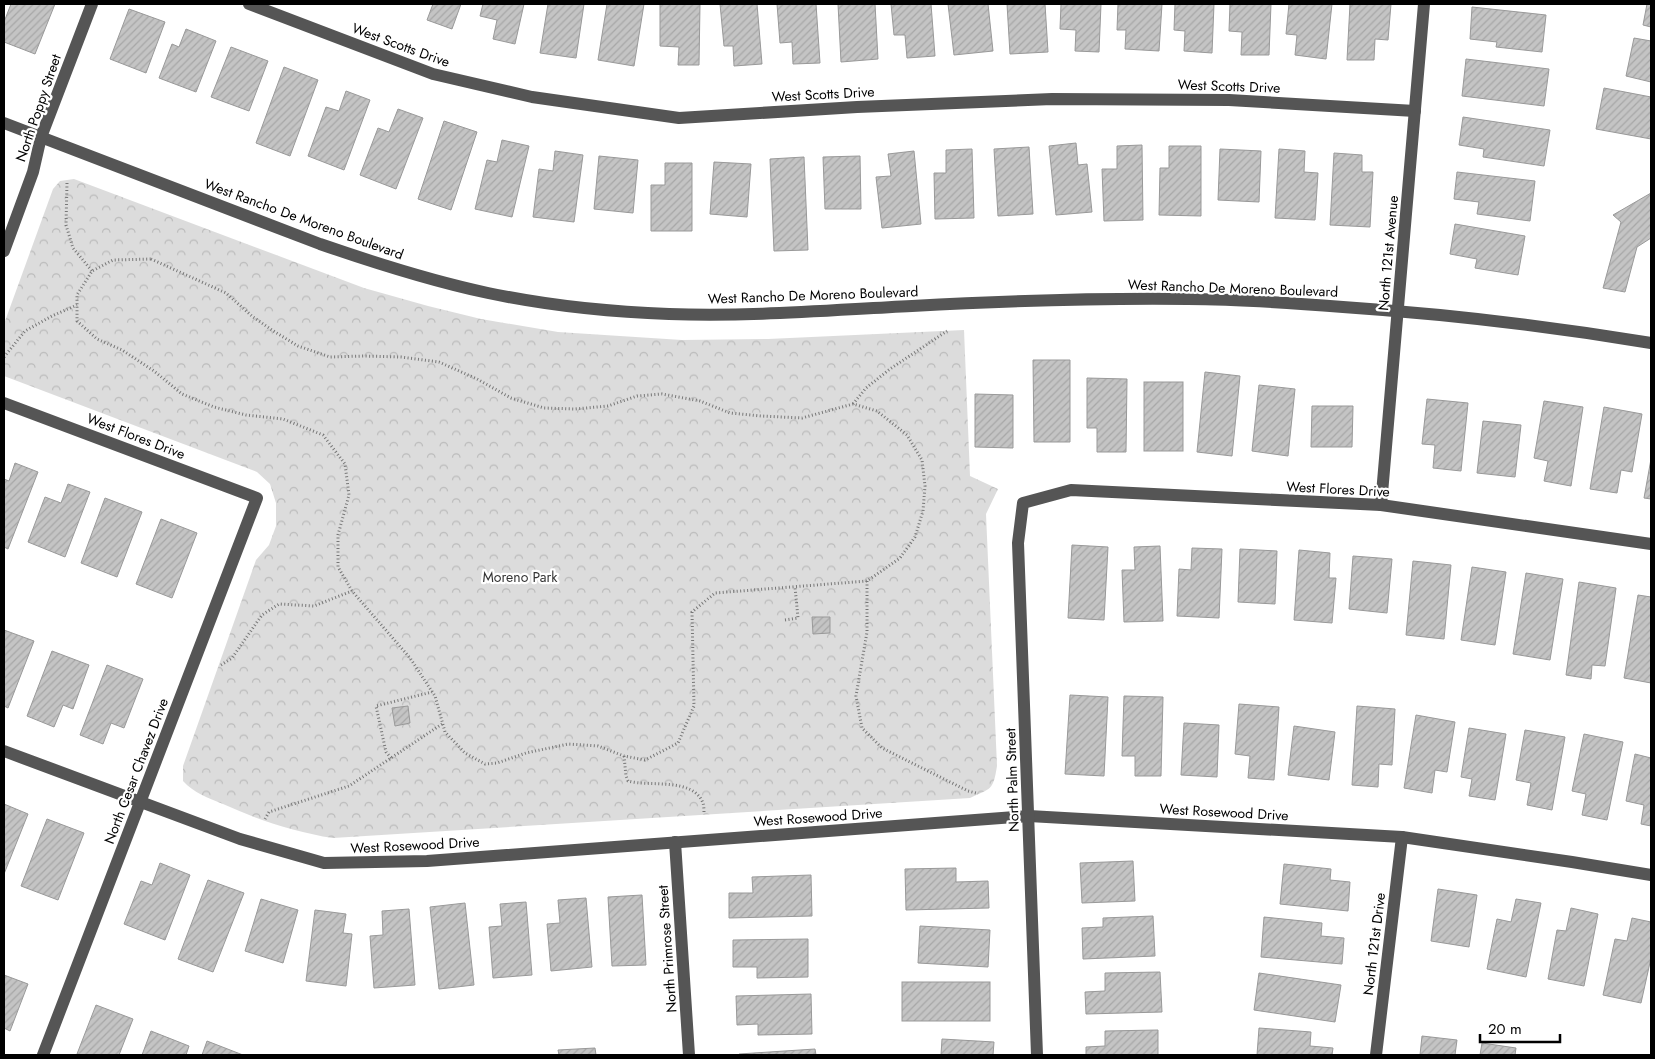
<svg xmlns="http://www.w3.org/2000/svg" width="1655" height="1059" font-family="Jost,sans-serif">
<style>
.forest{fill:url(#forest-crowns)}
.building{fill:url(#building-hatch);stroke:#999}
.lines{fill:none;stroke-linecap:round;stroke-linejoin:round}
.path{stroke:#777;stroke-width:3;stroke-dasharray:1 2.5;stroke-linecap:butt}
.minor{stroke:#555;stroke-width:12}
.labels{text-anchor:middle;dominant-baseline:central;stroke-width:4.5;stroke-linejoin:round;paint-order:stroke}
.street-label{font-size:14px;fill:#000;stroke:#fff}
.park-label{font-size:14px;fill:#333;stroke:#fff}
</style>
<defs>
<pattern id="forest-crowns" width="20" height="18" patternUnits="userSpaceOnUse" patternTransform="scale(1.25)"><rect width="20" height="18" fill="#dcdcdc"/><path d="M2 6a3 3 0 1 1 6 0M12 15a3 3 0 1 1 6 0" fill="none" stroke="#bbb"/></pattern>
<pattern id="building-hatch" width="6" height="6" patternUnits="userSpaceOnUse" patternTransform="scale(1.25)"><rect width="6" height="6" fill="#c4c4c4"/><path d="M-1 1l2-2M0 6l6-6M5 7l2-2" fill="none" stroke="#a7a7a7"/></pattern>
</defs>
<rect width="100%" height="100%" fill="#fff"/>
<path class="forest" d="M74 179 364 288 428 306 481 319 558 332 682 340 768 339 964 330 970 476 998 489 986 514 997 766C993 791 991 788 970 798L333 838C295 832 258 820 223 804 208 798 194 793 183 781V766L256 560 269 545 276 526V503L270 484 257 472 4 376V324L53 189 60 181Z"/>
<g class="building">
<polygon points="11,4 55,4 35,54 4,42 4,22"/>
<polygon points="433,4 461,4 452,29 427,20"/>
<polygon points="483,4 524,4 515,44 493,39 497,20 480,16"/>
<polygon points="548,4 584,4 576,58 540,53"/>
<polygon points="607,4 644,4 634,66 598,60"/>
<polygon points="660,4 700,4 699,65 678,65 679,47 660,46"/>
<polygon points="720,4 757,4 762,64 734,66 733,46 724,46"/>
<polygon points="777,4 816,4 820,63 793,64 792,42 780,43"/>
<polygon points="838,4 875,4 878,59 841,62"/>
<polygon points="891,4 931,4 935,56 907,58 905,35 894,35"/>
<polygon points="948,4 988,4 993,51 954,55"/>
<polygon points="1007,4 1045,4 1048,52 1010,54"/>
<polygon points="1061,4 1101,4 1099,52 1075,51 1076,30 1060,29"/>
<polygon points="1118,4 1162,4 1159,51 1125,49 1126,30 1117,30"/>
<polygon points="1175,4 1214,4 1212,53 1184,51 1185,31 1174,30"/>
<polygon points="1230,4 1271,4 1269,55 1241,55 1242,32 1229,31"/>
<polygon points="1289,4 1332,4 1326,59 1295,55 1297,35 1286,34"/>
<polygon points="1350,4 1391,4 1388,40 1375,39 1374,60 1347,60"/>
<polygon points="1647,4 1651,4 1651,27 1643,25"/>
<polygon points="1472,7 1546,15 1542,52 1496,47 1497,42 1470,39"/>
<polygon points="129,9 165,22 146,73 110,59"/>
<polygon points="186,29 216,41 196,92 159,78 172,44 179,47"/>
<polygon points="1634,38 1651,41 1651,82 1626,76"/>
<polygon points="231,47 268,61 249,111 211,97"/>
<polygon points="1466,59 1549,69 1544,106 1462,96"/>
<polygon points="284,67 318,80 290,156 256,143"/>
<polygon points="1604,88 1651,97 1651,139 1596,129"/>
<polygon points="346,91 370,100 344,170 308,156 326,107 339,111"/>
<polygon points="398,109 423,118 396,189 360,175 378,128 389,132"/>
<polygon points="1463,117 1550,130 1544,166 1483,157 1484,149 1459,145"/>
<polygon points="444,121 477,132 451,210 418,199"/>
<polygon points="502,140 529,146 512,217 475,209 487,160 497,162"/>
<polygon points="1076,143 1078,165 1087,164 1092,212 1056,215 1049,146"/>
<polygon points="1142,145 1143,220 1104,221 1102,169 1117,169 1117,146"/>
<polygon points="1169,146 1201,146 1201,216 1159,215 1160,168 1169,168"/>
<polygon points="1029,147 1033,214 998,216 994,149"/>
<polygon points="972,149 974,218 935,219 934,173 946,173 946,150"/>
<polygon points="1220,149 1261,151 1259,202 1218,200"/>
<polygon points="1279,149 1305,151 1304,172 1318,173 1315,220 1275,218"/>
<polygon points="555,151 583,155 574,222 533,217 539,169 553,171"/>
<polygon points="914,151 921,224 882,228 876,177 891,176 888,154"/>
<polygon points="1334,153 1362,155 1362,172 1373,172 1370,227 1330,225"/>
<polygon points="599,156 638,160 633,213 594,209"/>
<polygon points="860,156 861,209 825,209 823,157"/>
<polygon points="804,157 808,250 774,251 770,159"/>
<polygon points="714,162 751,164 747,217 710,214"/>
<polygon points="665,163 692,163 692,231 651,231 651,185 665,185"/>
<polygon points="1457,172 1535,181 1530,221 1477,214 1479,202 1454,199"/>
<polygon points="1651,193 1651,238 1637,247 1625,292 1603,288 1621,222 1613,215"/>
<polygon points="1455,224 1525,236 1518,275 1475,268 1477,259 1450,254"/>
<polygon points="1033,360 1070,360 1070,442 1034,442"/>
<polygon points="1205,372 1240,376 1232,456 1197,452"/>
<polygon points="1087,378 1127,379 1126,452 1097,452 1097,428 1087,428"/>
<rect x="1144" y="382" width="39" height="69"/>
<polygon points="1259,385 1295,389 1288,456 1252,451"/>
<polygon points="975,394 1013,395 1013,448 975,447"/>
<polygon points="1427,399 1468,403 1461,471 1433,468 1435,445 1422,444"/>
<polygon points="1544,401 1583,407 1571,486 1544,481 1548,461 1534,458"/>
<polygon points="1312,406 1353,406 1352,447 1311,447"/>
<polygon points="1604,407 1642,414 1632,472 1621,470 1617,493 1590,489"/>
<polygon points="1483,421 1521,425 1515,477 1477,473"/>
<polygon points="1651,459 1651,499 1644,498"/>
<polygon points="15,463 38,472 8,549 4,547 4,479 9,481"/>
<polygon points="68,484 90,492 65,557 28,542 45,497 61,503"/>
<polygon points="105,498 142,512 117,577 81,563"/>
<polygon points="161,519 197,533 172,598 136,584"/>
<polygon points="1072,545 1108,547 1104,620 1068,618"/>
<polygon points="1160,546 1163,621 1124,622 1122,570 1135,570 1134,547"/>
<polygon points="1192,548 1222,549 1219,618 1177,616 1179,569 1191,570"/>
<polygon points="1240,549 1277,551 1275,604 1238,602"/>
<polygon points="1299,550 1330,553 1329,578 1336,578 1332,623 1294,620"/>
<polygon points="1353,556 1392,559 1387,613 1349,609"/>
<polygon points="1413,561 1451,565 1444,639 1406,635"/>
<polygon points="1472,567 1506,572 1495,645 1461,640"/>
<polygon points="1526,573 1563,579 1550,660 1513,654"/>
<polygon points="1579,582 1616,588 1605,666 1592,665 1591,679 1566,675"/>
<polygon points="1638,595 1651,597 1651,683 1624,678"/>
<polygon points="812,617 830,617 830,633 813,634"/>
<polygon points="4,630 34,641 8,708 4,706"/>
<polygon points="52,651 89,665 73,709 63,705 54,727 27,716"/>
<polygon points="107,665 143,679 124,728 111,723 103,744 80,735"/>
<polygon points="1070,695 1108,697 1104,776 1065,774"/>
<polygon points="1124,696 1163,697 1161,776 1135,776 1135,756 1122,756"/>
<polygon points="1239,704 1279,707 1274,780 1248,778 1250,756 1235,754"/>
<polygon points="408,706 410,723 395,726 392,708"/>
<polygon points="1357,706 1395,709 1392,765 1379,764 1378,787 1352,785"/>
<polygon points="1416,715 1455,722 1447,772 1435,770 1432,793 1404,788"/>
<polygon points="1184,723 1219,725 1217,777 1181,775"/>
<polygon points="1294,726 1335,732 1329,780 1288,775"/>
<polygon points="1469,728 1506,734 1495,800 1469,796 1472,779 1461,777"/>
<polygon points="1525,730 1565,737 1552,810 1527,805 1531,783 1516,780"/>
<polygon points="1584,734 1623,742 1607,820 1582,815 1586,794 1572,791"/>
<polygon points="1635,754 1651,758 1651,826 1641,824 1644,805 1626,801"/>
<polygon points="4,804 28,814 4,874"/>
<polygon points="47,819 84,833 58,900 21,886"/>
<polygon points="1133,861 1135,901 1082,903 1080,863"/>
<polygon points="160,863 190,875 165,940 124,924 141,881 152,885"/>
<polygon points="1284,864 1331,869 1330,880 1350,882 1348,911 1280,904"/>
<polygon points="956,868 956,882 988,881 989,908 906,910 905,869"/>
<polygon points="811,875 812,916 729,918 729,893 753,893 752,877"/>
<polygon points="208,880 244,893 213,972 178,959"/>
<polygon points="1438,889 1477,895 1469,947 1431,941"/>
<polygon points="642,895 646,965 612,966 608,897"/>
<polygon points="586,898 592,967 551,971 547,924 560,923 558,900"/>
<polygon points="261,899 298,910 283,963 245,951"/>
<polygon points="1516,899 1541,903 1526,977 1487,969 1497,919 1511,922"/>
<polygon points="526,902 532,975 493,978 489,927 502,926 500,904"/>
<polygon points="465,903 474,985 439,989 430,907"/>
<polygon points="1571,908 1598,914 1584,986 1548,979 1557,930 1566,931"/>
<polygon points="409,909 415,985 374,988 370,936 383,935 382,911"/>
<polygon points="315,910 346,914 343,933 352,934 346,986 306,981"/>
<polygon points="1153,916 1155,956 1083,959 1082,928 1103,927 1103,918"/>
<polygon points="1264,917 1322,923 1321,936 1344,938 1342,964 1261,957"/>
<polygon points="1632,918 1651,922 1651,958 1641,1003 1603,995 1615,939 1627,941"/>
<polygon points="920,926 990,930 988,967 918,963"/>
<polygon points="808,939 808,977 757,978 757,967 733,967 733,940"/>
<polygon points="1160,972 1162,1012 1086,1014 1085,992 1105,991 1105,973"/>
<polygon points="1259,973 1341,985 1335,1022 1254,1010"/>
<polygon points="4,975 28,984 10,1031 4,1028"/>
<rect x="902" y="982" width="88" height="39"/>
<polygon points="811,994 812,1034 758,1035 758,1024 737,1025 736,996"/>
<polygon points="96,1005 133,1019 119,1055 81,1055 77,1054"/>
<polygon points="1259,1028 1311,1032 1310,1046 1333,1048 1332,1055 1257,1055"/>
<polygon points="1158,1030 1158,1055 1086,1055 1086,1047 1105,1046 1105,1031"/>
<polygon points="151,1031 189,1046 186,1055 142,1055"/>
<polygon points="1422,1036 1457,1040 1455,1055 1420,1055"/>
<polygon points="942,1039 994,1042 993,1055 941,1055"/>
<polygon points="207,1041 243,1055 202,1055"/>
<polygon points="1482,1043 1516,1048 1515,1055 1480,1055"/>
<polygon points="595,1048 596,1055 559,1055 558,1050"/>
<polygon points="815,1049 816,1055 739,1055 739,1054"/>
</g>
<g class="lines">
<g class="path">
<polyline points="67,183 66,225 73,248 92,271"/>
<polygon points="151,259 226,293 253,317 275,332 298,346 330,357 364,356 401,357 439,362 477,379 511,398 544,408 575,409 608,406 637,396 662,394 700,401 730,413 761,416 802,418 853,404 877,411 907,435 922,460 925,486 923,511 915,537 900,558 867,581 715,593 692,612 694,706 678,743 645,760 624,756 598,746 568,744 526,753 497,763 485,764 465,753 445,732 435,696 410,658 352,591 338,567 338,535 349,495 345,464 323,435 283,419 246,415 214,407 182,394 154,371 122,350 97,339 77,321 77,295 92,271 113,260"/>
<polyline points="4,357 25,331 52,316 77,305"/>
<polyline points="853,404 866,388 890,369 947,331"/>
<polyline points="867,581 867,632 856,696 862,728 882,748 968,791 976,793"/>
<polyline points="785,620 798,618 795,587"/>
<polyline points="221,665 232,658 262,615 279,604 314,606 352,591"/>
<path d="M624 756 626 776 628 781C649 787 693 777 703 803 704 806 704 811 704 814"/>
<polyline points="391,758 386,752 376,706 432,692"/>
<polyline points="265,819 269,812 349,786 442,724"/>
</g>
<g class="minor">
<polyline points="249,4 433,74 532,97 679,118 857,107 1052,99 1229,100 1415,111"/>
<path d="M4 123 320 244C375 263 431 281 488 293 545 305 610 312 669 314 750 317 831 310 912 306 1003 301 1096 298 1188 299 1240 299 1292 303 1343 307 1446 314 1549 326 1651 343"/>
<polyline points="4,251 33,172 41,137 92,4"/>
<polyline points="4,403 257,498 43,1055"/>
<polyline points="1381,505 1424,4"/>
<polyline points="4,751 240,839 324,863 427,861 1029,816 1402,837 1572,862 1651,875"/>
<polyline points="675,842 689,1055"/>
<polyline points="1037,1055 1018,543 1023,503 1071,490 1381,505 1651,544"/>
<polyline points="1376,1055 1402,837"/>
</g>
</g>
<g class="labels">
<g class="street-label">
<text transform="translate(401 45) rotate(20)">West Scotts Drive</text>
<text transform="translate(1229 86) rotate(2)">West Scotts Drive</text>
<text transform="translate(823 94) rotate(-3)">West Scotts Drive</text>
<text transform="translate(38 108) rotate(-71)">North Poppy Street</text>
<text transform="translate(304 219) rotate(20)">West Rancho De Moreno Boulevard</text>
<text transform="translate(1388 253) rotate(-85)">North 121st Avenue</text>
<text transform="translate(1233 288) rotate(2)">West Rancho De Moreno Boulevard</text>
<text transform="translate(813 295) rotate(-2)">West Rancho De Moreno Boulevard</text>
<text transform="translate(136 436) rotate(21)">West Flores Drive</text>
<text transform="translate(1338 489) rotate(3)">West Flores Drive</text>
<text transform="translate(136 771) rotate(-69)">North Cesar Chavez Drive</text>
<text transform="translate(1012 780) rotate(-92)">North Palm Street</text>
<text transform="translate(1224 812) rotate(3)">West Rosewood Drive</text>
<text transform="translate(818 817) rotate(-4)">West Rosewood Drive</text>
<text transform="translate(415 845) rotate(-3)">West Rosewood Drive</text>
<text transform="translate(1374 944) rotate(-83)">North 121st Drive</text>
<text transform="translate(667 949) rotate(-94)">North Primrose Street</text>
</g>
<g class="park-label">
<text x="520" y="577">Moreno Park</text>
</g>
</g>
<rect width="1655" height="1059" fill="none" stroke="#000000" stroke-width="10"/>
<path d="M1480 1034v8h80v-8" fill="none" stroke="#000000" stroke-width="2.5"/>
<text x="1488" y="1034" font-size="15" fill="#000000" stroke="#ffffff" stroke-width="4" paint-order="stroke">20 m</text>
</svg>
